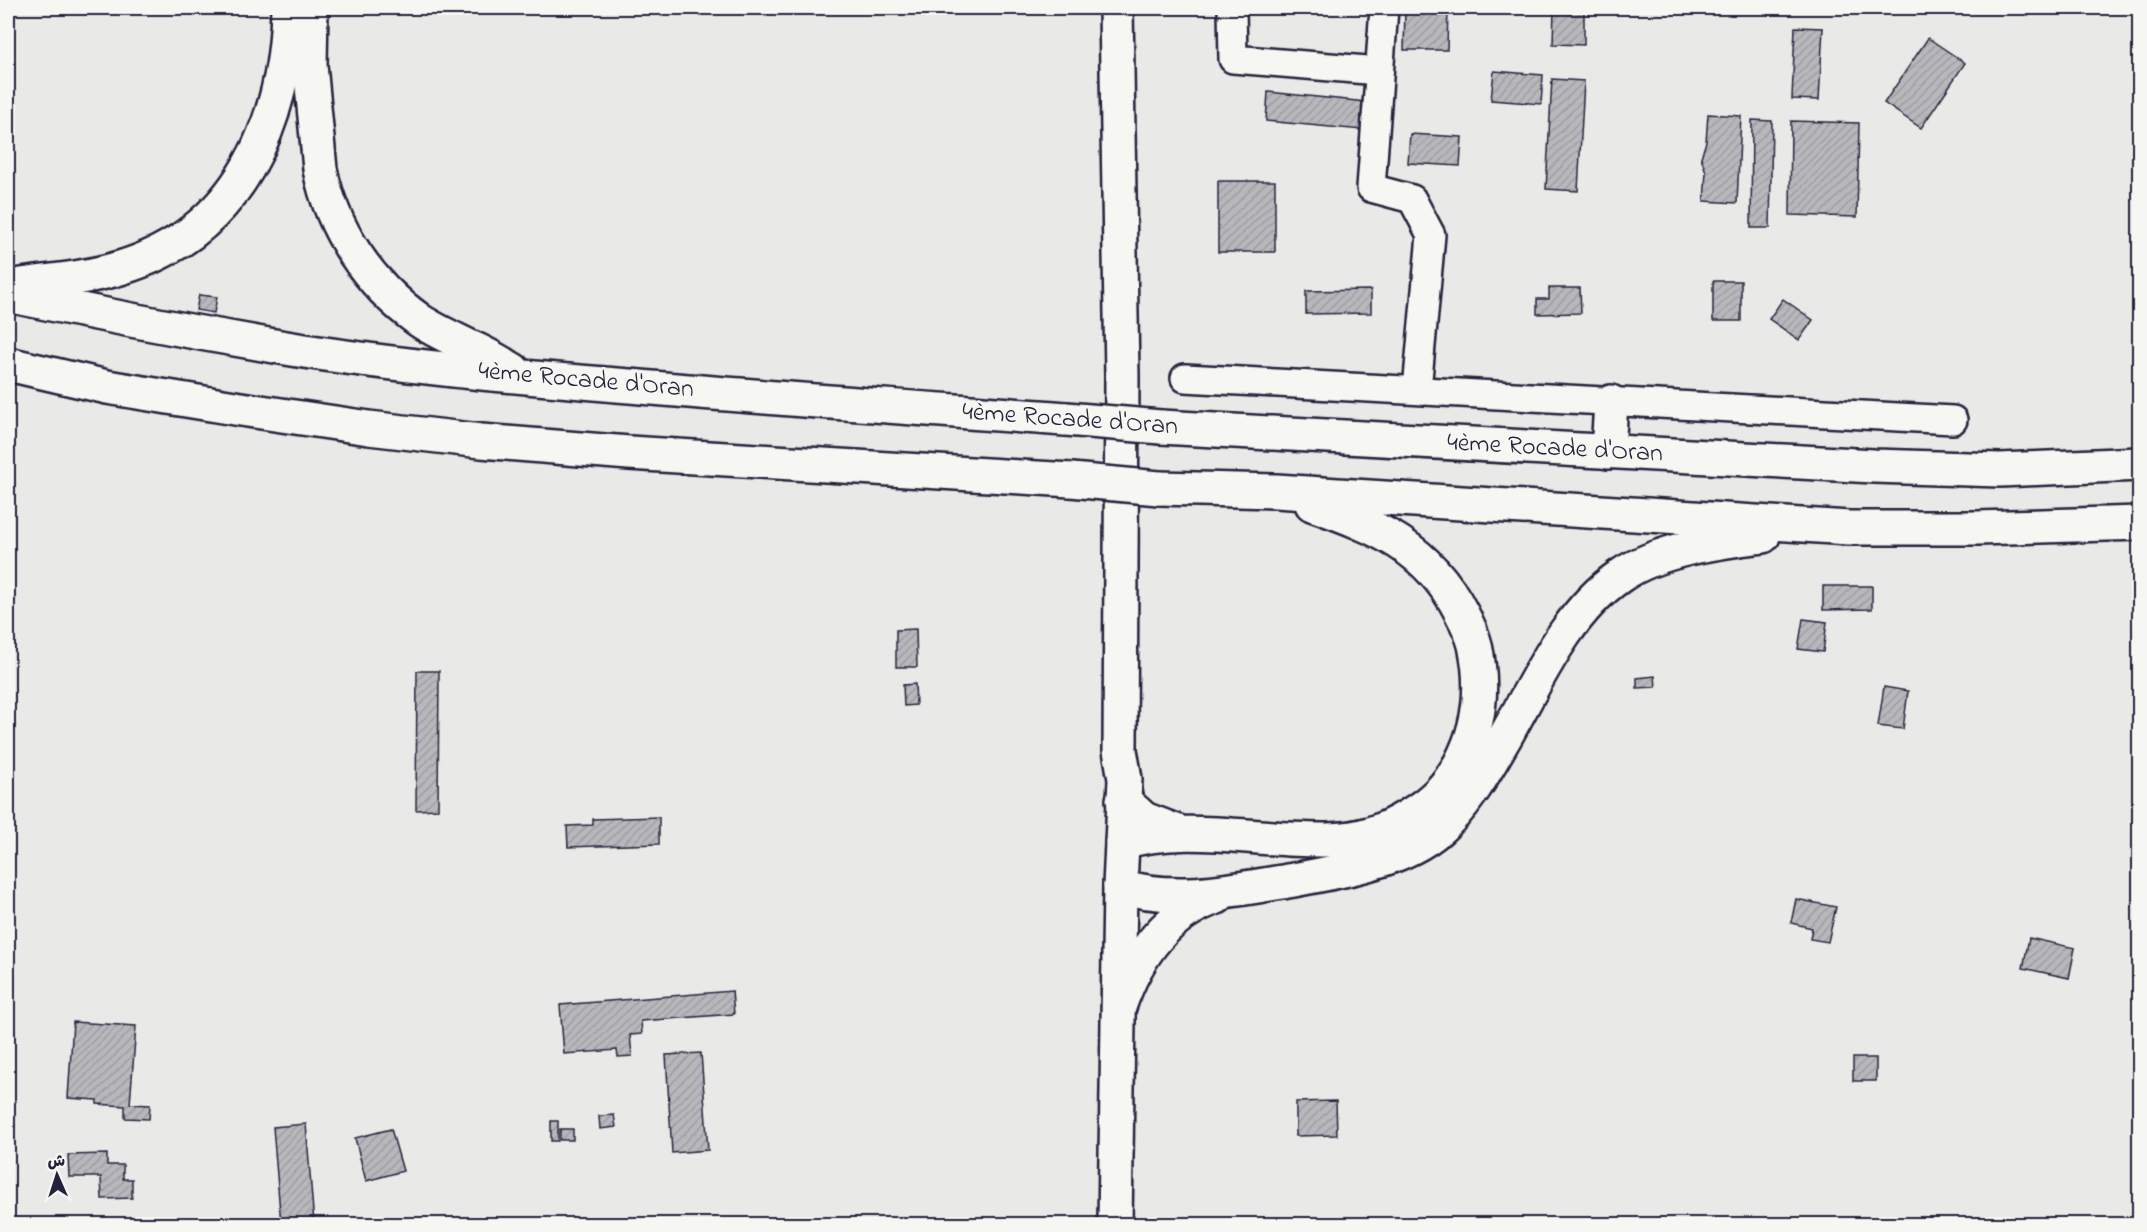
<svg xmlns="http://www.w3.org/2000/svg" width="2147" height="1232" font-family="'Indie Flower','Playpen Sans Arabic',sans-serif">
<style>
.building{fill:url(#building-hatch);stroke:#22223b;stroke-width:1.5}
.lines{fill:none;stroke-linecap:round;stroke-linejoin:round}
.minor-casing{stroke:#22223b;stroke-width:32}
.major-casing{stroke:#22223b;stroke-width:38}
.highway-casing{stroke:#22223b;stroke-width:38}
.minor{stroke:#f6f6f2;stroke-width:27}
.major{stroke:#f6f6f2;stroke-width:33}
.highway{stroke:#f6f6f2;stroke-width:33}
.highway-bridge-casing{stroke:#22223b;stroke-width:38;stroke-linecap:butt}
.highway-bridge{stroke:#f6f6f2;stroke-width:33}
.labels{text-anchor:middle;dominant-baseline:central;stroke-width:5;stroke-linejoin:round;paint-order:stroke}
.street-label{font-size:26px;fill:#22223b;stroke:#f6f6f2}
</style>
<defs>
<pattern id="building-hatch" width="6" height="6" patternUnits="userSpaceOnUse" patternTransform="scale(1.5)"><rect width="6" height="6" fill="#b8b8bc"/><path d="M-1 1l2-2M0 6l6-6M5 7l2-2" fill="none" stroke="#9e9ea2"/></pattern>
</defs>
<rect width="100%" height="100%" fill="#e9e9e7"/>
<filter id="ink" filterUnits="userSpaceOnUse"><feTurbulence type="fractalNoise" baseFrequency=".0167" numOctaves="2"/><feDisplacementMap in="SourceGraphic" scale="12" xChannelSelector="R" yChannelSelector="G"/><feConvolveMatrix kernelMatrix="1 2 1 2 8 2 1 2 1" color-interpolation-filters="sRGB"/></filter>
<g filter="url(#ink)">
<g class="building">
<polygon points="1405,8 1448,8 1447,50 1404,50"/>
<polygon points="1554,8 1584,8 1584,45 1553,44"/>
<polygon points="1795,27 1823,28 1819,100 1792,99"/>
<polygon points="1928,38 1965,63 1921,128 1884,103"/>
<polygon points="1494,71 1543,75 1541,104 1491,100"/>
<polygon points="1552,79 1584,81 1578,191 1546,189"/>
<polygon points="1268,92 1376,103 1373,131 1266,121"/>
<polygon points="1708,114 1741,116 1737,203 1704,201 1706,172 1701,157 1706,142"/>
<polygon points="1752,120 1772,121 1770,228 1751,228"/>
<polygon points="1791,121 1859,123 1857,217 1790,215"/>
<polygon points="1410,134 1462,137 1460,166 1408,163"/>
<rect x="1218" y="181" width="57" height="71"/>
<rect x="1713" y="281" width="28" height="40"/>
<polygon points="1549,288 1580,288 1581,313 1537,314 1537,299 1549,299"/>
<polygon points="1371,290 1371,313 1306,314 1306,291"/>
<polygon points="199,295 217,297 214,313 196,310"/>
<polygon points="1783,299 1813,320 1799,340 1769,319"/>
<polygon points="1823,586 1872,586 1872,609 1823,610"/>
<polygon points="1803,619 1827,622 1823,652 1798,649"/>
<polygon points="916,629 917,667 896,667 896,630"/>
<polygon points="417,671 439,671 438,809 416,810"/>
<polygon points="1655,676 1656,687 1637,688 1637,678"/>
<polygon points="915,684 916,705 904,706 903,685"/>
<polygon points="1884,687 1908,691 1903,729 1878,726"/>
<polygon points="659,817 659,844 568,847 567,826 593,825 593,819"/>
<polygon points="1796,899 1836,907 1828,942 1810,939 1812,928 1791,923"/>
<polygon points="2029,938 2075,948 2069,978 2023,968"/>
<polygon points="732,991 734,1014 641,1021 642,1034 630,1035 632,1056 618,1057 617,1050 564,1054 560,1005"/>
<polygon points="73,1022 136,1026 130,1104 150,1105 149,1119 125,1118 125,1106 97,1104 97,1100 68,1098"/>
<polygon points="701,1053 708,1150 672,1153 666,1055"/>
<rect x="1853" y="1058" width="23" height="23"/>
<polygon points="1336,1101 1337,1135 1296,1136 1296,1102"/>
<polygon points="614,1115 616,1127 600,1129 599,1116"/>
<rect x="551" y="1121" width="7" height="20"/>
<polygon points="306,1124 314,1224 281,1224 273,1127"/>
<polygon points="391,1129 403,1171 366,1181 355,1138"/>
<rect x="560" y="1129" width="13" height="11"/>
<polygon points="107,1154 107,1165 123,1165 123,1179 132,1179 132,1198 102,1199 101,1177 69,1177 68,1155"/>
</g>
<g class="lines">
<g class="minor-casing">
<g id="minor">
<polyline points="1232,8 1233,59 1379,71"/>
<polyline points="1384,8 1371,188 1412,199 1431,235 1417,390"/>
<polyline points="1185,378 1953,420"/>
</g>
</g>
<g class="major-casing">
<polyline id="major" points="1115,1224 1120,886 1125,779 1120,750 1122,376 1116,8"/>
</g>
<g class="highway-casing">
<g id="highway">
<path d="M311 8 310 65 320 169C332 230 369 284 419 320 435 331 454 339 472 348 486 354 499 362 513 370"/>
<path d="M8 287C45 281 84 279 120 268 239 233 286 122 288 8"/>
<path d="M8 295C102 315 197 333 292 349 399 366 508 376 617 385 766 398 916 408 1066 419"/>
<polyline points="8,364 107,387 241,409 369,428 481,441 629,453 1071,480"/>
<polyline points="1161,427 1874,466 2000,470 2140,464"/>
<polyline points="1608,452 1611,402"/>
<polyline points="1159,488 1276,491 1849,528 1978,528 2140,523"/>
<polyline points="1123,800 1144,819 1178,832"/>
<path d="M1122 842C1176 826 1233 836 1288 839 1315 840 1343 842 1369 834 1384 830 1397 823 1410 815 1433 801 1447 787 1460 764 1480 727 1484 686 1475 645 1472 633 1467 623 1461 612 1428 547 1377 527 1312 504"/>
<path d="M1120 886C1172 902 1229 891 1282 882 1331 873 1401 863 1439 829 1468 804 1486 769 1505 737 1537 681 1566 613 1620 576 1657 550 1719 541 1763 536"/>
<path d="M1119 1007C1136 957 1165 914 1217 897"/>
</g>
</g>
<use href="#minor" class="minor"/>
<use href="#major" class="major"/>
<use href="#highway" class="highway"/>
<g class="highway-bridge-casing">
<g id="highway-bridge">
<polyline points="1066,419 1161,427"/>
<polyline points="1071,480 1159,488"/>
</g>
</g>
<use href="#highway-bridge" class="highway-bridge"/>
</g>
</g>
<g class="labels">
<g class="street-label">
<text transform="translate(586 381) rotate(5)">4ème Rocade d'Oran</text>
<text transform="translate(1070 420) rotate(4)">4ème Rocade d'Oran</text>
<text transform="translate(1555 449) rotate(3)">4ème Rocade d'Oran</text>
</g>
</g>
<rect width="2147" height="1232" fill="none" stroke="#f6f6f2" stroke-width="30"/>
<rect x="15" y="15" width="2117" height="1202" fill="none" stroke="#22223b" stroke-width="2" filter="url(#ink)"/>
<g transform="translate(57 1175) rotate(357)" stroke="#f6f6f2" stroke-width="4.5" paint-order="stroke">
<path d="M0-4.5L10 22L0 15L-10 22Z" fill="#22223b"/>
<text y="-9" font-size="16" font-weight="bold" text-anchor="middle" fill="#22223b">ش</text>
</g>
</svg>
